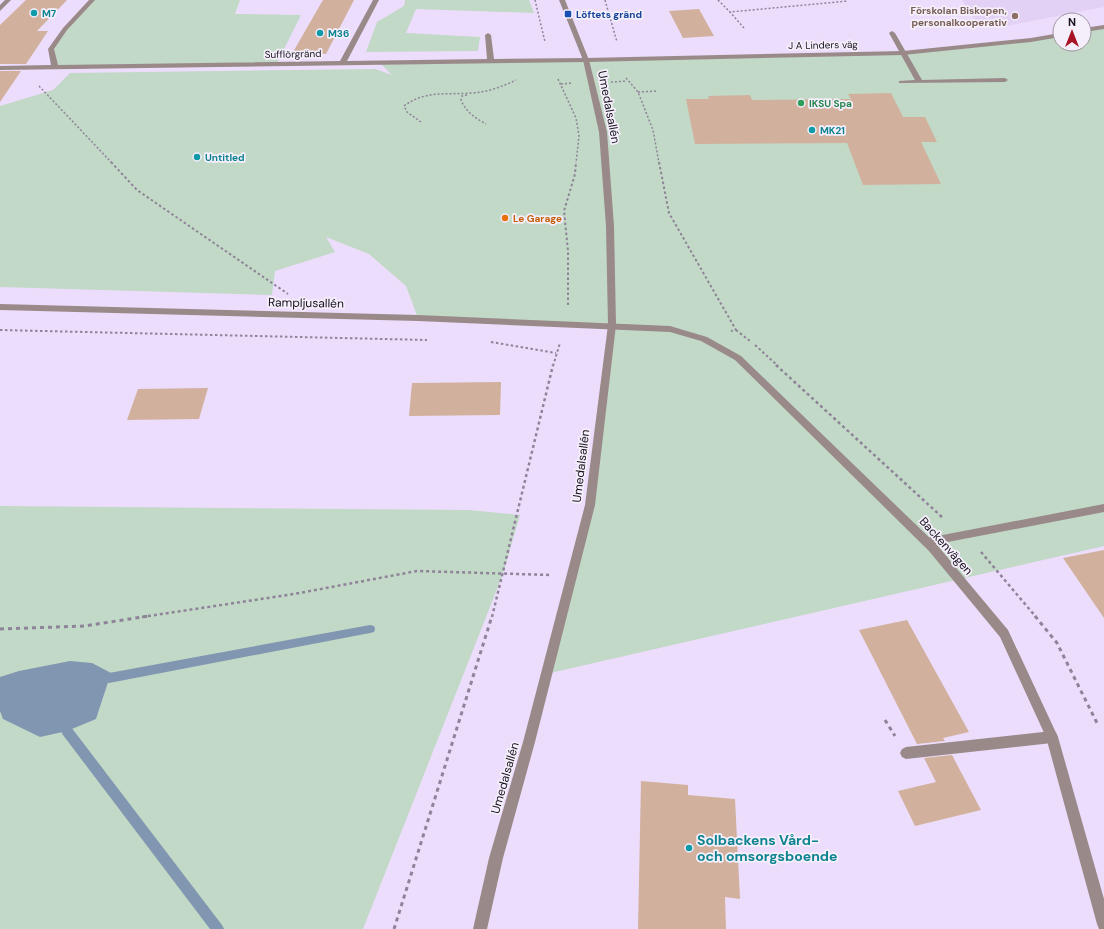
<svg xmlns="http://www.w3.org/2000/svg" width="1104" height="929" font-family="'DM Sans',sans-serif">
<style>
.built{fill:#e3d0f5}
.green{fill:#c1d9c6}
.water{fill:#8196b1}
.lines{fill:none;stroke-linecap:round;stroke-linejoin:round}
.stream{fill:#8196b1;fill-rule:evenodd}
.building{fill:#d1b19d}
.path-far3{stroke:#8f8399;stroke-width:1.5;stroke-dasharray:2 2;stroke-linecap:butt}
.path-far2{stroke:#8f8399;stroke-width:2;stroke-dasharray:2.5 2.5;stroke-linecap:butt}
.path-far1{stroke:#8f8399;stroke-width:2.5;stroke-dasharray:3 3;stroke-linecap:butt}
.path{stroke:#8f8399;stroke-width:3;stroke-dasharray:4 4;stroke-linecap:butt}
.service{fill:#9a8989;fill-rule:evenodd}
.minor{fill:#9a8989;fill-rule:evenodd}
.tertiary{fill:#9a8989;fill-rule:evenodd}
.culture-dot{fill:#0f9aa8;stroke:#f5effc;stroke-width:1.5}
.transit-dot{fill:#1a4fb4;stroke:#f5effc;stroke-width:1.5}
.education-dot{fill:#8d6e63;stroke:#f5effc;stroke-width:1.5}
.leisure-dot{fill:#2e9e5b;stroke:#f5effc;stroke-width:1.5}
.food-dot{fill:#e8710a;stroke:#f5effc;stroke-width:1.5}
.labels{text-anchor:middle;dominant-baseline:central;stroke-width:3.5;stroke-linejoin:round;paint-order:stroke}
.far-education-label{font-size:10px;font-weight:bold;fill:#785e54;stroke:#f5effc;text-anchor:end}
.far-culture-label{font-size:10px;font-weight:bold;fill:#0d838f;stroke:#f5effc;text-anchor:start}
.far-transit-label{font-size:10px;font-weight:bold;fill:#164399;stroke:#f5effc;text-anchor:start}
.far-street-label{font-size:10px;fill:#18131d;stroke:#f5effc}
.far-leisure-label{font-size:10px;font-weight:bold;fill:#27864d;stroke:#f5effc;text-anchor:start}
.far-food-label{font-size:10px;font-weight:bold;fill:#c56008;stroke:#f5effc;text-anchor:start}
.street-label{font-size:12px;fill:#18131d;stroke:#f5effc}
.near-culture-label{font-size:14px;font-weight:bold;fill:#0d838f;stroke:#f5effc;text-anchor:start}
</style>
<rect width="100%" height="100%" fill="#edddfc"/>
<polygon class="built" points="962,0 1104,0 1104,7 1006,26 978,25"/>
<g class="green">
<polygon points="92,0 240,0 235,14 301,15 276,65 55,67 54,44"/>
<polygon points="405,0 529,0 534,13 416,9 406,33 480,37 478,51 366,52 377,22 404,6"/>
<polygon points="1104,27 1104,546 546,674 590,505 612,325 418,318 406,286 369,254 326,237 335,252 275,271 272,295 0,287 0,106 53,90 70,73 375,69 392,75 380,63 847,54 948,49 1060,35 1060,44 1084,44 1084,30"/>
<polygon points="0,506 469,510 520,515 503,574 363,929 0,929"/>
</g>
<polygon class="water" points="70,661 92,663 111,673 96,719 67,731 40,737 3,719 0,711 0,677 19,671"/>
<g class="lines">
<g class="stream">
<polygon points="370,625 374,626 375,629 374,632 370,633 109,683 105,681 104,678 105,675 109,673"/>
<polygon points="67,726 71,727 222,925 224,929 210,929 63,735 61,731 63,727"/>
</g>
</g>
<g class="building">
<polygon points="26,0 67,0 37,31 48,31 26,64 0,64 0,25"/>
<polygon points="323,0 354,0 326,54 293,52"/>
<polygon points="699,9 714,36 683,38 669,11"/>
<polygon points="0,71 21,71 0,102"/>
<polygon points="891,93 903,117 925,117 937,142 921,142 941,184 863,185 847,143 695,144 686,99 709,99 708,96 750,95 752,100 851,99 848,94"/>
<polygon points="501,382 500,415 409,416 412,383"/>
<polygon points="208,388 199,419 127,420 138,389"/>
<polygon points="1104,550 1104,618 1063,558"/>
<polygon points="907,620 969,732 943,738 945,741 917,744 859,630"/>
<polygon points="952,755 981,810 915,826 898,791 936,782 924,758"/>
<polygon points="641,781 688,785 688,795 735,799 740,899 725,897 726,929 638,929"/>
</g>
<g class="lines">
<g class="path-far3">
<polyline points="535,0 545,42"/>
<polyline points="605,0 617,42"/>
<polyline points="718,0 730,12"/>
<polyline points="744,28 730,12 848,1"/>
<polyline points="626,78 638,92 653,130 659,163"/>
<polyline points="558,79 576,118 579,136 576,163"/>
<polyline points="611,82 627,81"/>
<polyline points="561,84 572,83"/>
<polyline points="39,86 112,163"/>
<polyline points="638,92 658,91"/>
<path d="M467 95 462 96 461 100C466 112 475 118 486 124"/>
<path d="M421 122 407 112 404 106C425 90 447 95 472 93 487 92 502 87 516 80"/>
</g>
<g class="path-far2">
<polyline points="111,162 137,190 288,294"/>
<polyline points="659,162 669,213 736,330 731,331"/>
<polyline points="568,305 568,251 564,211 575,174 576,162"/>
<polyline points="0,330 427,340"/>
<polyline points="736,330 750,341"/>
<polyline points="491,342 556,353"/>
<polyline points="755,345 778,366"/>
<polyline points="553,366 560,343"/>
</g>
<g class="path-far1">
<polyline points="776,365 943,518"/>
<polyline points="981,552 1036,617"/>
<polyline points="142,617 294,594 417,571 551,575"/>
<polyline points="492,617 553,365"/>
</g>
<g class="path">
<polyline points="1035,616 1057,643 1098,725"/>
<polyline points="0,629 84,626 149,616"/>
<polyline points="885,720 895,736"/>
<polyline points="394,929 492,616"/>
</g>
<g class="service">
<polygon points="5,0 11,0 0,11 0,5"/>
<polygon points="89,0 95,0 67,30 54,49 58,65 340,61 373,0 379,0 347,61 487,59 485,35 488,33 491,35 494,59 586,58 589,60 586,62 0,70 0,66 51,65 48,49 63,28"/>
<polygon points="892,31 895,33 922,80 1005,78 1008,80 1005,82 899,83 899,81 915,80 889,33"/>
<polygon points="1104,504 1104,512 927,546 923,545 922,542 923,539 927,538"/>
<polygon points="1052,731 1056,733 1058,737 1056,741 1052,743 906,759 902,757 900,753 902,749 906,747"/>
</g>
<g class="minor">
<polygon points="1104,25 1104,29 1084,32 1084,28"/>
<polygon points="1060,33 1060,37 1031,42 903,55 586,62 583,60 586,58 903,51 1031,38"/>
<polygon points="0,304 418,315 670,326 707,337 741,356 937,545 1008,630 1058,737 1104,899 1104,929 1099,929 1097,924 1046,737 1000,637 929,551 735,360 701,341 670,332 418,321 0,310"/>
</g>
<polygon class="tertiary" points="559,0 565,0 589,60 607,132 614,226 616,325 595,505 535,742 503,858 487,929 473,929 489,858 523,742 585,505 608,325 606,226 599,132 583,60"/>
</g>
<g class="culture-dot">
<circle cx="34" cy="13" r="4"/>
<circle cx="320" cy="33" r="4"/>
<circle cx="812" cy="130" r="4"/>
<circle cx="197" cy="157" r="4"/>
<circle cx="689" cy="848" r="4"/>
</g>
<rect class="transit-dot" x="564" y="10" width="8" height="8" rx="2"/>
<circle class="education-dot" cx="1015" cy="16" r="4"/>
<circle class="leisure-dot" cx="801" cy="103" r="4"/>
<circle class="food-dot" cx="505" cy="218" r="4"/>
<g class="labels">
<g class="far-education-label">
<text x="1007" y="10">Förskolan Biskopen,<tspan x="1007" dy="12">personalkooperativ</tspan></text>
</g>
<g class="far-culture-label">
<text x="42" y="13">M7</text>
<text x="328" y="33">M36</text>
<text x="820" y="130">MK21</text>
<text x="205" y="157">Untitled</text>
</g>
<g class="far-transit-label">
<text x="576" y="14">Löftets gränd</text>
</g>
<g class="far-street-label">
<text transform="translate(823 45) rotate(-1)">J A Linders väg</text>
<text transform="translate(293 54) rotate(-1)">Sufflörgränd</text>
</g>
<g class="far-leisure-label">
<text x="809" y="103">IKSU Spa</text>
</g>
<g class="far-food-label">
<text x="513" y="218">Le Garage</text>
</g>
<g class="street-label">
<text transform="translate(609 107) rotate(79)">Umedalsallén</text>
<text transform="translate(306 303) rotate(1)">Rampljusallén</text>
<text transform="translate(581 466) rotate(-83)">Umedalsallén</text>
<text transform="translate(946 546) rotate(48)">Backenvägen</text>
<text transform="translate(505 778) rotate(-74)">Umedalsallén</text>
</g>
<g class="near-culture-label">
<text x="697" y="840">Solbackens Vård-<tspan x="697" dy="16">och omsorgsboende</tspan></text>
</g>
</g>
<g transform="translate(1072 32)"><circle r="19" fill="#f5effc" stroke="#9d97a3"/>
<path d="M0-3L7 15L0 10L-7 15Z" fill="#a91425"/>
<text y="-6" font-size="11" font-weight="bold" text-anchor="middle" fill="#18131d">N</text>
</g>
</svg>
